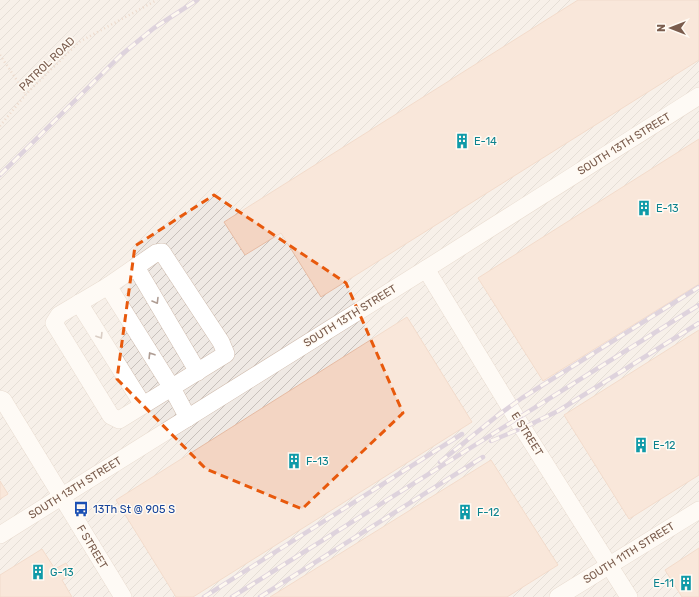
<svg xmlns="http://www.w3.org/2000/svg" width="699" height="597" font-family="Rubik,sans-serif">
<style>
.industrial{fill:url(#industrial-furrows)}
.building{fill:#f3d5c3;stroke:#e6bba3}
.lines{fill:none;stroke-linecap:round;stroke-linejoin:round}
.minor-casing{stroke:#d1beb0;stroke-width:18}
.path{stroke:#d9b8a5;stroke-width:2.5;stroke-dasharray:1 3;stroke-linecap:butt}
.minor{stroke:#fff;stroke-width:17}
.rail-casing{stroke:#b9a8c9;stroke-width:4.5}
.rail{stroke:#fffaf3;stroke-width:3;stroke-dasharray:9;stroke-linecap:butt}
.oneway{stroke:#af9d94}
.marked{fill:none;stroke:#e8590c;stroke-width:3;stroke-dasharray:8 5;stroke-linejoin:round}
.labels{text-anchor:middle;dominant-baseline:central;stroke-width:3;stroke-linejoin:round;paint-order:stroke}
.street-label{font-size:11px;fill:#7a5c4d;stroke:#fffaf3}
.culture-label{font-size:11px;fill:#0d838f;stroke:#fffaf3;text-anchor:start}
.transit-label{font-size:11px;fill:#164399;stroke:#fffaf3;text-anchor:start}
</style>
<defs>
<pattern id="industrial-furrows" width="10" height="10" patternUnits="userSpaceOnUse"><rect width="10" height="10" fill="#efe9e4"/><path d="M-1 1l2-2M0 10L10 0M9 11l2-2" fill="none" stroke="#c7c0bb"/></pattern>
</defs>
<rect width="100%" height="100%" fill="#fdf6ec"/>
<rect class="industrial" x="0" y="0" width="699" height="597"/>
<g class="building">
<polygon points="578,0 699,0 699,60 321,297 281,233 245,255 224,222"/>
<polygon points="699,139 699,284 543,381 478,278"/>
<polygon points="407,317 472,422 193,597 176,597 116,500"/>
<polygon points="699,330 699,475 629,519 564,415"/>
<polygon points="491,460 558,565 507,597 270,597"/>
<polygon points="0,481 8,494 0,499"/>
<polygon points="699,548 699,597 682,597 665,570"/>
<polygon points="42,549 55,569 66,563 73,574 62,580 72,597 0,597 0,575"/>
</g>
<g class="lines">
<g class="minor-casing">
<g id="minor">
<polygon points="162,252 221,342 226,354 119,420 111,416 54,323 59,315 108,286 156,253"/>
<polyline points="136,267 198,372"/>
<polyline points="426,269 517,419 629,597"/>
<polyline points="108,286 172,388 188,418"/>
<polyline points="79,303 143,405"/>
<polyline points="0,399 3,400 123,597"/>
<polyline points="0,535 426,269 699,96"/>
<polyline points="558,597 699,510"/>
</g>
</g>
<g class="path">
<polyline points="0,55 26,94"/>
<polyline points="0,126 26,94 79,42 157,0"/>
</g>
<use href="#minor" class="minor"/>
<g class="rail-casing">
<g id="rail">
<polyline points="0,175 121,55 154,28 197,0"/>
<polyline points="491,441 527,426 558,411 699,323"/>
<polyline points="440,462 497,416 522,398 699,287"/>
<polyline points="204,597 462,434"/>
<polyline points="232,597 699,305"/>
<polyline points="260,597 483,457"/>
</g>
</g>
<use href="#rail" class="rail"/>
</g>
<defs><path id="oneway-chevron" d="M-2-3.5L2.5 0L-2 3.5" fill="none" stroke-width="1.6" stroke-linecap="round" stroke-linejoin="round"/></defs>
<g class="oneway">
<use href="#oneway-chevron" transform="translate(156 301) rotate(59)"/>
<use href="#oneway-chevron" transform="translate(100 336) rotate(58)"/>
<use href="#oneway-chevron" transform="translate(151 355) rotate(-122)"/>
</g>
<path d="M0 0H699V597H0ZM214 195 346 283 403 413 302 509 206 469 117 379 135 246Z" fill="#fdf6ec" fill-opacity=".55" fill-rule="evenodd"/>
<path class="marked" d="M214 195 346 283 403 413 302 509 206 469 117 379 135 246Z"/>
<defs>
<g id="building-bare" transform="scale(1.2)"><path d="M-4-6H4V6H1V3H-1V6H-4ZM-2.5-4.3h1.7v1.8h-1.7ZM.8-4.3h1.7v1.8H.8ZM-2.5-1h1.7V.8h-1.7ZM.8-1h1.7V.8H.8Z" fill="#0f9aa8" stroke="#fffaf3" stroke-width="2.5" paint-order="stroke"/></g>
<g id="bus-bare" transform="scale(1.2)"><path d="M-5-6H5V4H4V6H2V4H-2V6H-4V4H-5ZM-3.5-4V0h7V-4ZM-3.5 1.2v1.5H-2V1.2ZM2 1.2v1.5H3.5V1.2Z" fill="#1a4fb4" stroke="#fffaf3" stroke-width="2.5" paint-order="stroke"/></g>
</defs>
<g fill-rule="evenodd">
<use href="#building-bare" x="462" y="141"/>
<use href="#building-bare" x="644" y="208"/>
<use href="#building-bare" x="641" y="445"/>
<use href="#building-bare" x="294" y="461"/>
<use href="#bus-bare" x="81" y="509"/>
<use href="#building-bare" x="465" y="512"/>
<use href="#building-bare" x="38" y="572"/>
<use href="#building-bare" x="686" y="583"/>
</g>
<g class="labels">
<g class="street-label">
<text transform="translate(47 64) rotate(-44)">PATROL ROAD</text>
<text transform="translate(624 144) rotate(-32)">SOUTH 13TH STREET</text>
<text transform="translate(350 316) rotate(-32)">SOUTH 13TH STREET</text>
<text transform="translate(527 434) rotate(58)">E STREET</text>
<text transform="translate(75 488) rotate(-32)">SOUTH 13TH STREET</text>
<text transform="translate(92 547) rotate(59)">F STREET</text>
<text transform="translate(629 553) rotate(-32)">SOUTH 11TH STREET</text>
</g>
<g class="culture-label">
<text x="474" y="141">E-14</text>
<text x="656" y="208">E-13</text>
<text x="653" y="445">E-12</text>
<text x="306" y="461">F-13</text>
<text x="477" y="512">F-12</text>
<text x="50" y="572">G-13</text>
<text x="674" y="583" text-anchor="end">E-11</text>
</g>
<g class="transit-label">
<text x="93" y="509">13Th St @ 905 S</text>
</g>
</g>
<g transform="translate(671 28) rotate(270)" stroke="#fffaf3" stroke-width="3" paint-order="stroke">
<path d="M0-3L7 15L0 10L-7 15Z" fill="#7a5c4d"/>
<text y="-6" font-size="11" font-weight="bold" text-anchor="middle" fill="#7a5c4d">N</text>
</g>
</svg>
